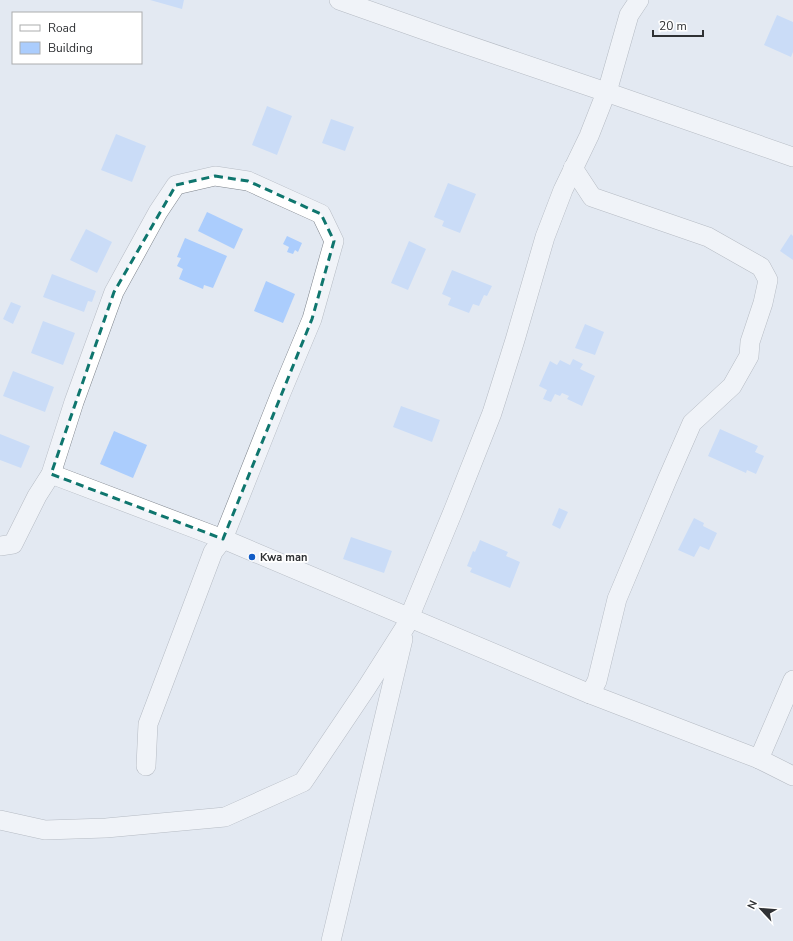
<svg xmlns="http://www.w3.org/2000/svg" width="793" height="941" font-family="'Nunito Sans',sans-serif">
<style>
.building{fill:#abcdfd}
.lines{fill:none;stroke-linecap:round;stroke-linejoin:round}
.minor-casing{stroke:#7e848c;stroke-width:20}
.minor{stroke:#fff;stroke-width:19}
.marked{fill:none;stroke:#0f766e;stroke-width:3;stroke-dasharray:8 5;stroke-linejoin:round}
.poi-dot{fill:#125cc6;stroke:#fff;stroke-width:1.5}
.labels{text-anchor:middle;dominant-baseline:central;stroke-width:3.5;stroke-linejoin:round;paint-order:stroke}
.poi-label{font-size:11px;font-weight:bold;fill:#2f3134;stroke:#fff;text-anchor:start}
</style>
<rect width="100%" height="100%" fill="#e3e9f2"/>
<g class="building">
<polygon points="150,0 184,0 182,9"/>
<polygon points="777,15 793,22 793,52 791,57 764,45"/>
<polygon points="267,106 292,116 277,155 252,145"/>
<polygon points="331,119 354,127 345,151 322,143"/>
<polygon points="116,134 146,146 132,182 101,170"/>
<polygon points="448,183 476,194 460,233 442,226 444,221 434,217"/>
<polygon points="207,212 243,229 234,249 198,231"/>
<polygon points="86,229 112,242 97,273 70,260"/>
<polygon points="791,234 793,236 793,260 780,251"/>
<polygon points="287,236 302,243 298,252 295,250 293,254 287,252 289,247 283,244"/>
<polygon points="185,238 227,256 213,288 204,285 203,289 179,279 183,269 177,266 181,258 177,257"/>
<polygon points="409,241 426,249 408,290 391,283"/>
<polygon points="452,270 492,286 487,296 484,295 479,306 473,304 469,313 448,305 451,298 442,294"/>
<polygon points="52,274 96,291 92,302 88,301 84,312 43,297"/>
<polygon points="266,281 295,294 283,323 254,311"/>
<polygon points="11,302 21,306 13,324 3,319"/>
<polygon points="43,321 75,333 63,365 31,353"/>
<polygon points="585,324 604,332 595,355 575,348"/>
<polygon points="573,359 583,364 580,369 595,376 582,406 567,399 569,396 562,393 560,396 555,394 551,402 543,399 547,390 539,386 550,361 557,365 560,360 570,365"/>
<polygon points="13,371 54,387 45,412 3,396"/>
<polygon points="401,406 440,420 432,442 393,427"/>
<polygon points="720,429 758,446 755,452 764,456 756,474 747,470 746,473 708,456"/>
<polygon points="114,431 147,445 133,478 100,464"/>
<polygon points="0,434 30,446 21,468 0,460"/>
<polygon points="559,508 568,512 560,529 552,525"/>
<polygon points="694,518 704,523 703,526 717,533 709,550 700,546 694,557 678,550"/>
<polygon points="351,537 392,551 384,573 343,559"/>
<polygon points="480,540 508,552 506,556 520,562 510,588 470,572 472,568 467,566 473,551 475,552"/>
</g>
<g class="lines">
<g class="minor-casing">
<g id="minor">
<polyline points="339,0 441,36 606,92 793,157"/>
<polyline points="573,168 592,197 708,237 761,267 768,280 763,303 750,342 749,356 732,386 692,423 667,480 617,599 597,681 590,694"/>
<polyline points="51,474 228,541 590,694 759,759 793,776"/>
<polyline points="0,546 13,544 37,496 51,474 74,402 114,292 158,212 176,185 215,176 248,181 321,214 334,241 312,319 281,393 223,539 213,552 148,724 146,766"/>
<polyline points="759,759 793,680"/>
<polyline points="0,820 45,830 106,828 225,817 303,782 367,687 407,624 409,618 454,509 492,413 515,340 545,237 563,190 589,136 609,85 629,15 639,0"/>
<polyline points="331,941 403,639"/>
</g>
</g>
<use href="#minor" class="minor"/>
</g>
<path d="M0 0H793V941H0ZM215 176 248 181 321 214 334 241 312 319 223 539 51 474 114 292 176 185Z" fill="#e3e9f2" fill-opacity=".55" fill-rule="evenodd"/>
<path class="marked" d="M215 176 248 181 321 214 334 241 312 319 223 539 51 474 114 292 176 185Z"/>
<circle class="poi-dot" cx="252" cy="557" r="4"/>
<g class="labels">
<g class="poi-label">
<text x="260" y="557">Kwa man</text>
</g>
</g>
<rect x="12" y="12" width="130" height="52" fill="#ffffff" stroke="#acadae"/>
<rect x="20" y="25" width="20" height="6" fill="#ffffff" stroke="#acadae"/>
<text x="48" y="32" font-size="12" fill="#2f3134">Road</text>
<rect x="20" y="42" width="20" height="12" fill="#abcdfd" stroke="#acadae"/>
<text x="48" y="52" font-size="12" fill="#2f3134">Building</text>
<g transform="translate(761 909) rotate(296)" stroke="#ffffff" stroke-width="3" paint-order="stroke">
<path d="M0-3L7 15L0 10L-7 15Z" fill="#2f3134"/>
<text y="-6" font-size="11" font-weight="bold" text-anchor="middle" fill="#2f3134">N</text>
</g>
<path d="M653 30v6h50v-6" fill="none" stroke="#2f3134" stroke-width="2"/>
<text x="659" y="30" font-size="12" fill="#2f3134" stroke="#ffffff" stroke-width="3" paint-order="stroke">20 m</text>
</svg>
